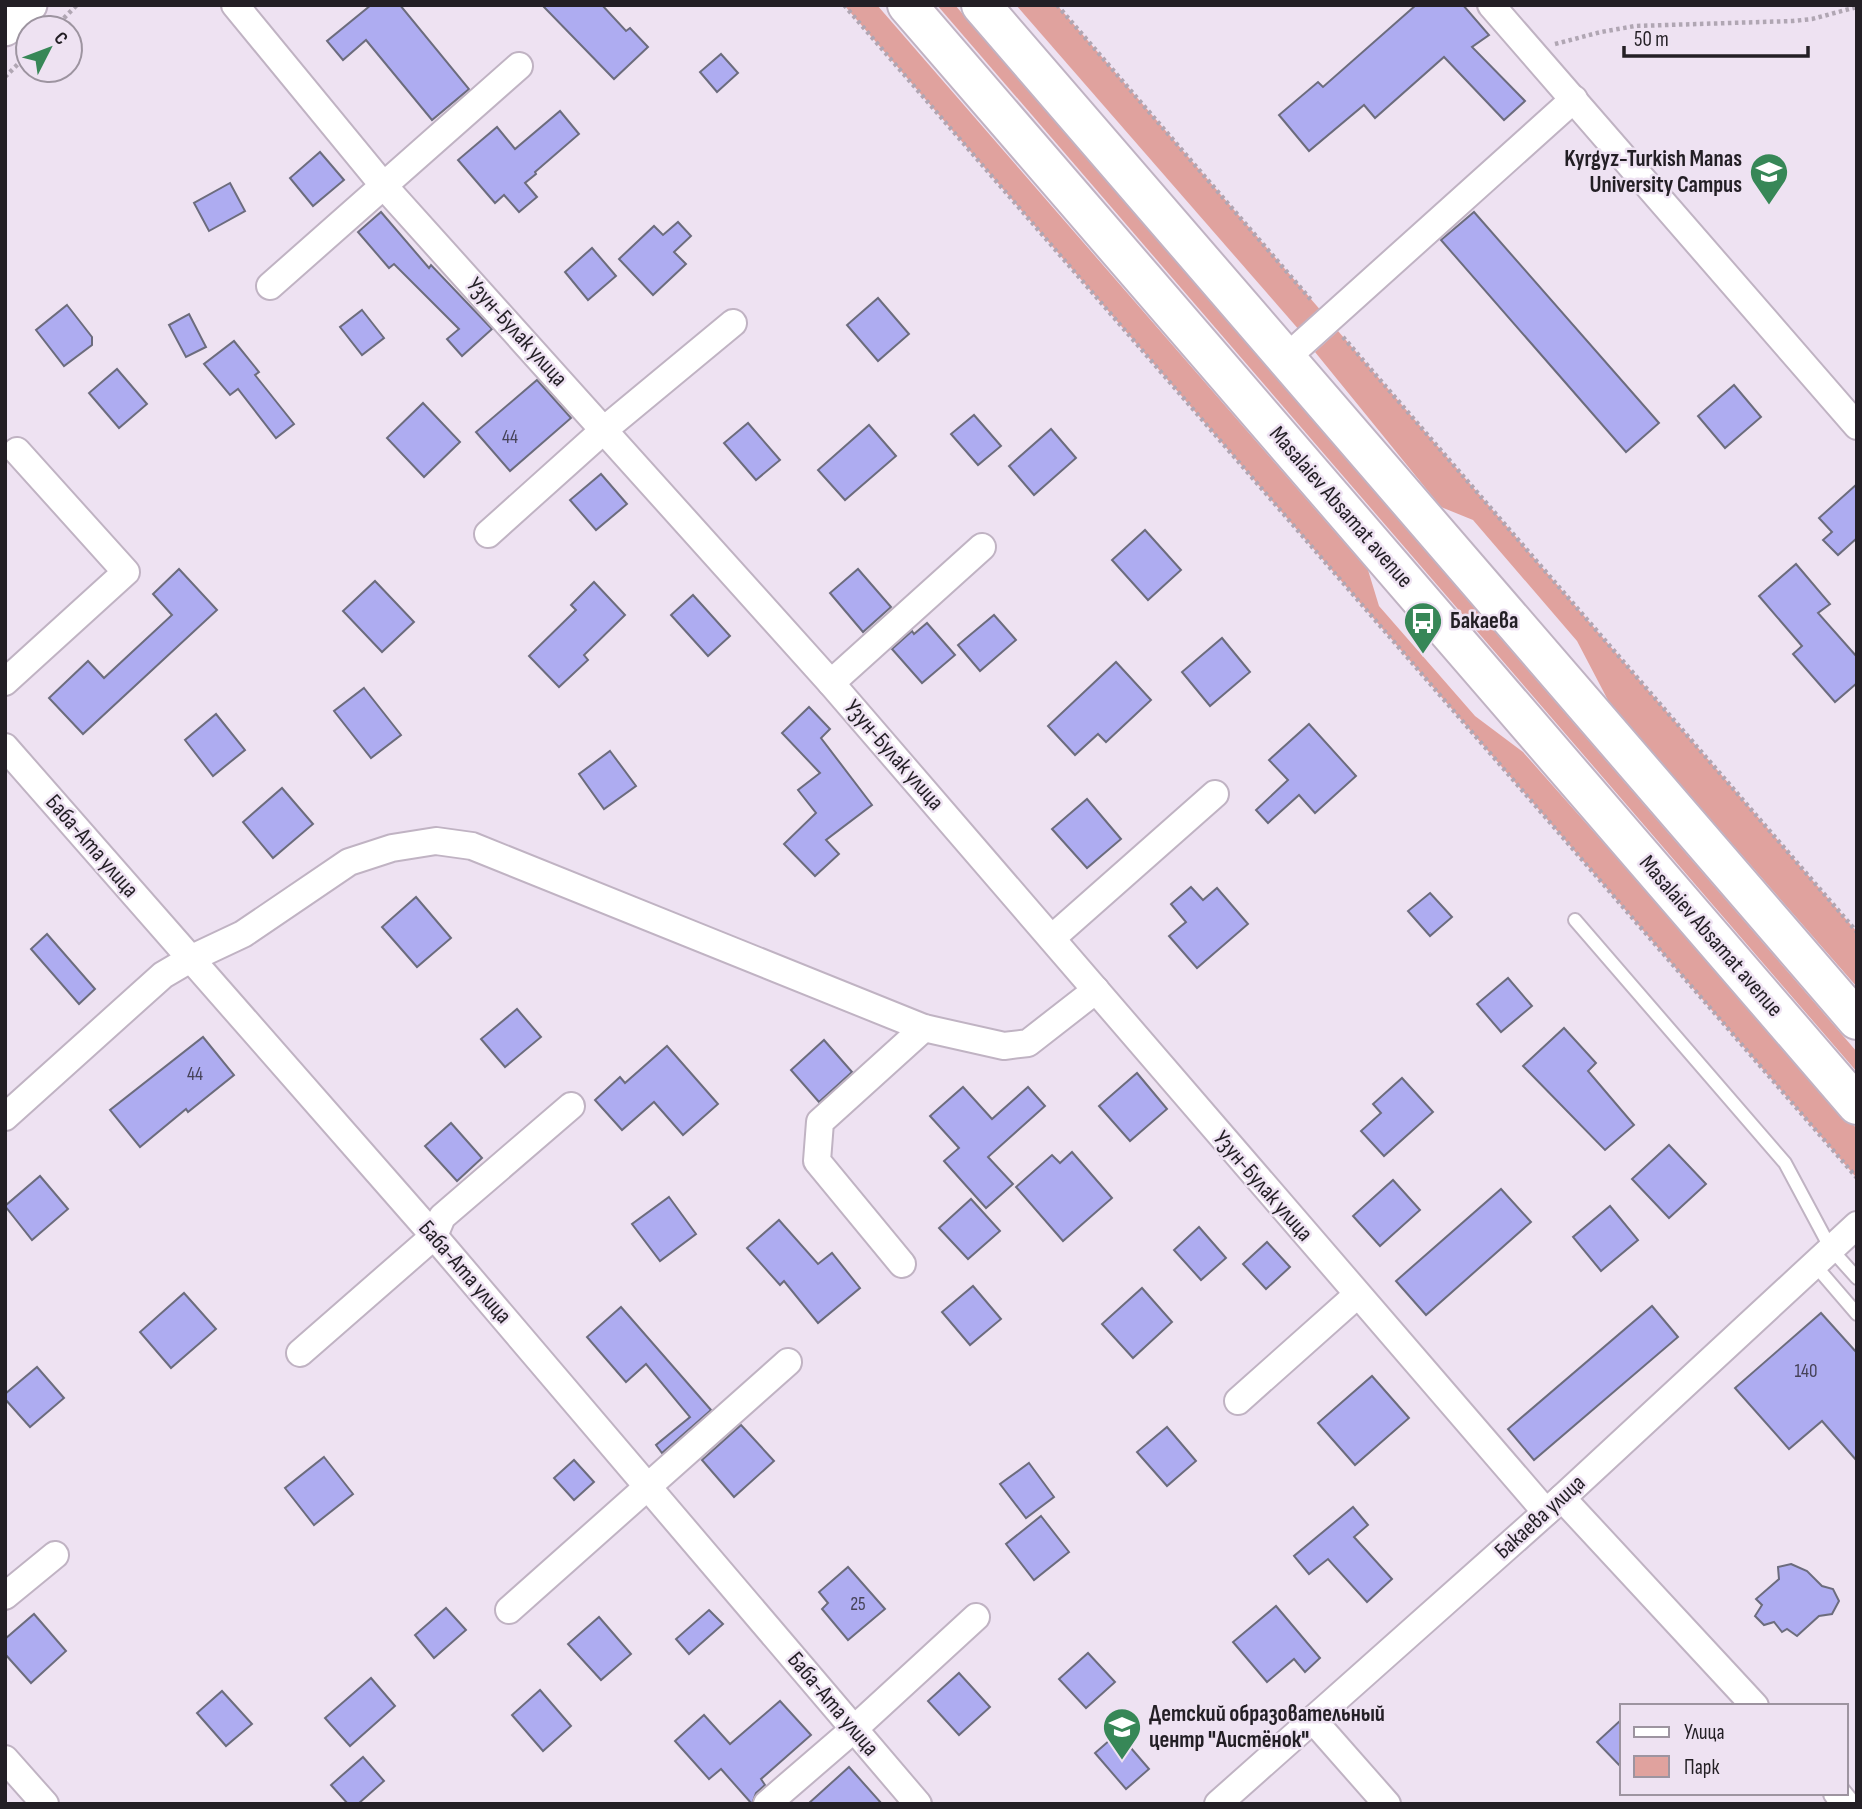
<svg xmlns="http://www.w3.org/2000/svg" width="1862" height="1809" font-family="'Sofia Sans Condensed',sans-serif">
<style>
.green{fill:#e0a29e}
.building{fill:#aeacf1;stroke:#6c6c7d;stroke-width:2}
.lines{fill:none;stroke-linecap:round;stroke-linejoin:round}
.service-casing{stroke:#c0b3c3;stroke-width:16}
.minor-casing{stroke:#c0b3c3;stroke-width:30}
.tertiary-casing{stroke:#c0b3c3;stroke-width:37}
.primary-casing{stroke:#c0b3c3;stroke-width:42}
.path{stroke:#b0a6b3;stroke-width:4.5;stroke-dasharray:3.5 3.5;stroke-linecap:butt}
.service{stroke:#fff;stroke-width:12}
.minor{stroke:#fff;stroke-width:26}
.tertiary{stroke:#fff;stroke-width:33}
.primary{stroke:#fff;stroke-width:38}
.labels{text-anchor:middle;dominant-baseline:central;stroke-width:5;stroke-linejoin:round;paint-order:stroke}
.number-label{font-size:19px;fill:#464258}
.poi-label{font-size:23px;font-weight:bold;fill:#231f25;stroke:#eee2f2;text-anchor:start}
.street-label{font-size:23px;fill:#231f25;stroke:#eee2f2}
</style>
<rect width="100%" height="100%" fill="#eee2f2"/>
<g class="green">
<polygon points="844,5 877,5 1368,570 1379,606 1475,716 1523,752 1857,1129 1855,1176"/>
<polygon points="937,5 955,5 1857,1052 1857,1072"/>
<polygon points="1016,5 1057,5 1329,320 1307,339"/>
<polygon points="1338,331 1857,932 1857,987 1610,704 1577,641 1473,520 1441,507 1315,352"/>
</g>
<g class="building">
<polygon points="371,5 400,5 469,89 432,120 366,40 343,60 327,41"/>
<polygon points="542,5 602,5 626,31 630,28 648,47 614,79"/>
<polygon points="1416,5 1463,5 1489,35 1472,47 1525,101 1504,120 1444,57 1375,118 1364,105 1309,151 1279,115 1318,82 1323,87"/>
<polygon points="721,54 738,73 717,92 700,72"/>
<polygon points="560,111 579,134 535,172 536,174 525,183 537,197 519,212 504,195 495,203 458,160 497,127 515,149"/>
<polygon points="320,152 344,180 313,206 290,178"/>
<polygon points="230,183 245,211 209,231 194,203"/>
<polygon points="381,212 429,268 431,265 492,329 462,356 447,339 459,329 394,264 389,268 358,232"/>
<polygon points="1474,212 1659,423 1626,452 1441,240"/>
<polygon points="678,222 691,236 674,252 686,264 653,295 619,259 654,226 663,235"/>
<polygon points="592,248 616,276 588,300 565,272"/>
<polygon points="878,298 909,334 878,361 847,325"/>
<polygon points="67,305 92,337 92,345 64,366 36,330"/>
<polygon points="362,310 384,338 362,355 340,327"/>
<polygon points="189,314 206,347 186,357 169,325"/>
<polygon points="234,341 259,372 255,375 294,424 276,438 238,389 230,395 204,364"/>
<polygon points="117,369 147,404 119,428 89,393"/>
<polygon points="537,380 571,418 510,471 476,432"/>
<polygon points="1734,385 1761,417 1725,448 1698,416"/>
<polygon points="423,403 460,442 424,477 387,438"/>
<polygon points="974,415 1001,446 978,465 951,434"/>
<polygon points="748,423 780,460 756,480 724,443"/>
<polygon points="869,425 896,456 845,500 818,470"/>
<polygon points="1051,429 1076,458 1034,495 1009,466"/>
<polygon points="601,474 627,504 596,530 570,500"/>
<polygon points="1857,484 1857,538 1838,555 1823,540 1832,532 1819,518"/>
<polygon points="1145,530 1181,570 1148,600 1112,560"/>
<polygon points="1796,564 1830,604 1818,613 1857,657 1857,683 1835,702 1793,654 1802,646 1759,596"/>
<polygon points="179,569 217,610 83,734 49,698 88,661 104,678 172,615 153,594"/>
<polygon points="858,569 891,607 863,632 830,593"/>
<polygon points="375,581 414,622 382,652 343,611"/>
<polygon points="594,582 625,615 584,655 588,660 559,687 529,656 576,610 571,605"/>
<polygon points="693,595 730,636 708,656 671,615"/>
<polygon points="994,615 1016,640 980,671 958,645"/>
<polygon points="927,623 955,655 922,683 892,649 912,631 914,634"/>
<polygon points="1222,638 1250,672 1210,706 1182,672"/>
<polygon points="1116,662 1151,700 1106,742 1098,734 1075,755 1048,726"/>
<polygon points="364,688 401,735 371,758 334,711"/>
<polygon points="809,707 830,729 821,738 872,805 826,840 839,854 815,876 784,844 816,813 798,790 820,773 782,733"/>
<polygon points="216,714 245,750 213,776 185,740"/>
<polygon points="1309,724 1356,776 1315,813 1299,795 1268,823 1256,810 1288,780 1269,760"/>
<polygon points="610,751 636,786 604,809 579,774"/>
<polygon points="282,788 313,824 273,858 243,822"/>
<polygon points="1087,799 1121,839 1087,868 1052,829"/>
<polygon points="1191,887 1203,900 1217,888 1248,924 1197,968 1169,936 1186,922 1171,904"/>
<polygon points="1430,893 1452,917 1430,936 1408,911"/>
<polygon points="416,897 451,938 417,967 382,927"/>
<polygon points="47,934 95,989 79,1004 31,949"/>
<polygon points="1508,978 1532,1006 1501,1032 1477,1004"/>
<polygon points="517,1009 541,1037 505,1067 481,1039"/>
<polygon points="1564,1028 1596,1063 1588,1071 1634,1125 1605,1150 1523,1066"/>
<polygon points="203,1037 234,1075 188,1112 186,1109 140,1147 110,1110"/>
<polygon points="824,1040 852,1072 819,1102 791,1070"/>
<polygon points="667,1046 718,1104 683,1135 654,1102 622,1130 595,1100 620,1077 625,1083"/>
<polygon points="1137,1073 1167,1109 1130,1141 1099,1106"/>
<polygon points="1402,1078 1433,1112 1384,1156 1361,1131 1381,1113 1373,1104"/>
<polygon points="963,1087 992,1119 1028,1087 1045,1106 988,1157 1013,1184 986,1208 944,1161 959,1148 930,1116"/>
<polygon points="451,1123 482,1158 457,1181 425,1146"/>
<polygon points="1669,1145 1706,1184 1669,1218 1632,1179"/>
<polygon points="1072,1152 1112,1198 1063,1241 1016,1187 1052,1155 1060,1163"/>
<polygon points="40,1176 68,1209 32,1240 5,1206"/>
<polygon points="1393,1180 1420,1210 1380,1246 1353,1216"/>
<polygon points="1501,1189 1531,1222 1426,1315 1396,1281"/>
<polygon points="669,1197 696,1234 660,1261 632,1224"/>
<polygon points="971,1199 1000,1231 968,1259 939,1228"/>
<polygon points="1610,1206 1638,1240 1601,1271 1573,1237"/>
<polygon points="779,1220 818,1264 832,1253 860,1288 818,1323 784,1281 780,1285 747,1248"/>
<polygon points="1199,1227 1226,1258 1201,1280 1174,1250"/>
<polygon points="1267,1242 1290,1267 1266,1289 1243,1264"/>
<polygon points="973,1286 1001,1319 970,1345 942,1312"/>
<polygon points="1142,1288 1172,1322 1133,1358 1102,1324"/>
<polygon points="184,1293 216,1329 171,1368 140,1332"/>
<polygon points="1652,1306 1678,1337 1534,1460 1508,1429"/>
<polygon points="621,1307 711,1410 662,1453 656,1445 690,1417 646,1364 626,1382 587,1337"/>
<polygon points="1821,1313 1857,1353 1857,1461 1822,1421 1789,1449 1735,1388"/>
<polygon points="37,1367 64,1398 30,1427 5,1399 5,1394"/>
<polygon points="1372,1376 1409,1418 1355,1465 1318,1423"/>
<polygon points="741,1425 774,1461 734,1497 702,1460"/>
<polygon points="1167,1427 1196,1461 1167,1486 1137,1452"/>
<polygon points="324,1457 353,1494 314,1525 285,1488"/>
<polygon points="574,1460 594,1482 574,1500 554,1478"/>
<polygon points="1029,1463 1054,1497 1026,1518 1000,1484"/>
<polygon points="1353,1507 1368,1525 1354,1537 1392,1579 1367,1602 1328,1559 1309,1574 1294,1556"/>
<polygon points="1041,1516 1069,1552 1034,1580 1006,1544"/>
<polygon points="1791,1564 1807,1571 1822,1586 1833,1589 1839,1601 1832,1614 1819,1616 1797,1636 1787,1629 1782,1632 1774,1622 1764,1625 1755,1616 1762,1605 1756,1599 1779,1579 1778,1567"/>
<polygon points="848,1567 885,1609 848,1640 822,1609 828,1603 819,1592"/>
<polygon points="1276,1606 1320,1658 1305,1672 1294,1659 1267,1682 1233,1642"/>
<polygon points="446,1608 466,1630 434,1658 415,1635"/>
<polygon points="709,1610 723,1624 689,1654 676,1639"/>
<polygon points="34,1614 66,1651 31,1683 5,1654 5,1639"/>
<polygon points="599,1617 631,1654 601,1680 568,1644"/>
<polygon points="1088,1653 1115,1682 1086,1708 1059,1679"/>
<polygon points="959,1673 990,1707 959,1735 928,1701"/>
<polygon points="371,1678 395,1706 350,1746 325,1718"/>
<polygon points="540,1690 571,1726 543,1751 512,1715"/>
<polygon points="222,1691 252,1724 226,1746 197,1713"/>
<polygon points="780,1701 811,1735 761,1779 765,1785 756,1793 752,1804 721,1769 709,1779 675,1741 704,1715 730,1744"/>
<polygon points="1622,1719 1622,1768 1597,1742"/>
<polygon points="1118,1733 1149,1769 1126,1789 1095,1753"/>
<polygon points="363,1757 384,1781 358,1804 348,1804 331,1785"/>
<polygon points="849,1767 882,1804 808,1804"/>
</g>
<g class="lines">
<g class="service-casing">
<g id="service">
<polyline points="1575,920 1785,1163 1831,1249 1857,1278"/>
<polyline points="1814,1264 1857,1314"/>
</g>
</g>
<g class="minor-casing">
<g id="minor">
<polyline points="235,5 383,185 831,683 1546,1512"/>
<polyline points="1491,5 1857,426"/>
<polyline points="270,286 519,66"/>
<polyline points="1286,358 1574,99"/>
<polyline points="488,534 605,429 733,323"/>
<polyline points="5,682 126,572 17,451"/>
<polyline points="831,683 982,547"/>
<polyline points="5,747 434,1236 918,1804"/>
<polyline points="1052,938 1215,794"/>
<polyline points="5,1117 163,975 192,958 243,934 349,862 392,848 436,841 472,846 924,1028 1004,1046 1028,1043 1096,990"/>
<polyline points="902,1264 817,1161 820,1122 924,1028"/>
<polyline points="300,1353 434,1236 442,1217 571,1106"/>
<polyline points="1238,1401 1357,1295"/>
<polyline points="1562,1498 1755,1706"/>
<polyline points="5,1596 55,1555"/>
<polyline points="509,1610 788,1362"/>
<polyline points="1313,1720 1387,1804"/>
<polyline points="5,1759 45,1804"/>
<polyline points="1837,1793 1846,1804"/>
<polyline points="767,1804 854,1729 976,1617"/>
<polyline points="1218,1804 1562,1498 1857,1225"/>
</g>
</g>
<g class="tertiary-casing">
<polyline id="tertiary" points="5,29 30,5"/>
</g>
<g class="primary-casing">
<g id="primary">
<polyline points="907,5 1857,1105"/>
<polyline points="981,5 1857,1020"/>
</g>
</g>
<g class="path">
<polyline points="844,5 1857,1178"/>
<polyline points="1057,5 1312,301"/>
<polyline points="54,28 77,5"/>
<polyline points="1555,44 1601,32 1635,26 1793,21 1812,19 1857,7"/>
<polyline points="5,77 28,54"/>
<polyline points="1343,337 1857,932"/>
</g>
<use href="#service" class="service"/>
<use href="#minor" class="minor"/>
<use href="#tertiary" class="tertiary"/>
<use href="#primary" class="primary"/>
</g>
<defs>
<g id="university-pin" transform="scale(2.0125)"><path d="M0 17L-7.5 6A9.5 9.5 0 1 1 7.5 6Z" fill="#378757" stroke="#eee2f2"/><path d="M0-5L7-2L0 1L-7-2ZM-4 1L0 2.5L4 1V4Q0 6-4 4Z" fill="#fff"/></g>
<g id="bus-pin" transform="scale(2.0125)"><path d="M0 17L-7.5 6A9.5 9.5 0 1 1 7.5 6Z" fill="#378757" stroke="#eee2f2"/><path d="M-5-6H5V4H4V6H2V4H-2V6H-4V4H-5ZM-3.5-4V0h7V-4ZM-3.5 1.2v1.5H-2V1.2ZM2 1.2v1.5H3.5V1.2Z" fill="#fff"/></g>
<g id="school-pin" transform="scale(2.0125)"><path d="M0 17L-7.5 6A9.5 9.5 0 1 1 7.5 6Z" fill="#378757" stroke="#eee2f2"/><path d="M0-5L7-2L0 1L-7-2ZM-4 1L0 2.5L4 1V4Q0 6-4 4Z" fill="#fff"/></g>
</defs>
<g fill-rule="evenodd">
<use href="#university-pin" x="1769" y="172"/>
<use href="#bus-pin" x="1423" y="621"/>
<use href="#school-pin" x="1122" y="1727"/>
</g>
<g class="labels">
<g class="number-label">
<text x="510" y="437">44</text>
<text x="195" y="1074">44</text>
<text x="1806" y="1371">140</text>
<text x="858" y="1604">25</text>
</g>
<g class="poi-label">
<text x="1742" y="159" text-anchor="end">Kyrgyz-Turkish Manas<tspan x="1742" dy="26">University Campus</tspan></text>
<text x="1450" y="621">Бакаева</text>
<text x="1149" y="1714">Детский образовательный<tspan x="1149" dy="26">центр "Аистёнок"</tspan></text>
</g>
<g class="street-label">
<text transform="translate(517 332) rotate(48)">Узун-Булак улица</text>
<text transform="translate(1341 507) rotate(49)">Masalaiev Absamat avenue</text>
<text transform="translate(894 755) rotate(49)">Узун-Булак улица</text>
<text transform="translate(92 846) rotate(49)">Баба-Ата улица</text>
<text transform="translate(1711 936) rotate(49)">Masalaiev Absamat avenue</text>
<text transform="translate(1263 1186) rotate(49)">Узун-Булак улица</text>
<text transform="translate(465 1272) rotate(49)">Баба-Ата улица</text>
<text transform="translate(1540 1517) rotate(-42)">Бакаева улица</text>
<text transform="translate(833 1704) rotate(50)">Баба-Ата улица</text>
</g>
</g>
<rect width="1862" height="1809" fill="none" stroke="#231f25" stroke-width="14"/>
<rect x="1620" y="1704" width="228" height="91" fill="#eee2f2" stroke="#9d94a0" stroke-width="2"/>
<rect x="1634" y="1727" width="35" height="10" fill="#ffffff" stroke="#9d94a0" stroke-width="2"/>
<text x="1684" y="1739" font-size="21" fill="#231f25">Улица</text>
<rect x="1634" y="1756" width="35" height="21" fill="#e0a29e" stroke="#9d94a0" stroke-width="2"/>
<text x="1684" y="1774" font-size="21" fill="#231f25">Парк</text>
<g transform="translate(49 49) rotate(48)"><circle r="33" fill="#eee2f2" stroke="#9d94a0" stroke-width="2"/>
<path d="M0-5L12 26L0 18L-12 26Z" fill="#378757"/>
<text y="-10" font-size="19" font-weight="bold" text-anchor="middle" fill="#231f25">С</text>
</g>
<path d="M1624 46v10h184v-10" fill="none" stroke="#231f25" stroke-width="3.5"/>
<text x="1634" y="46" font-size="21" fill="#231f25" stroke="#eee2f2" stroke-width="5" paint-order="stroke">50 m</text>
</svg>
